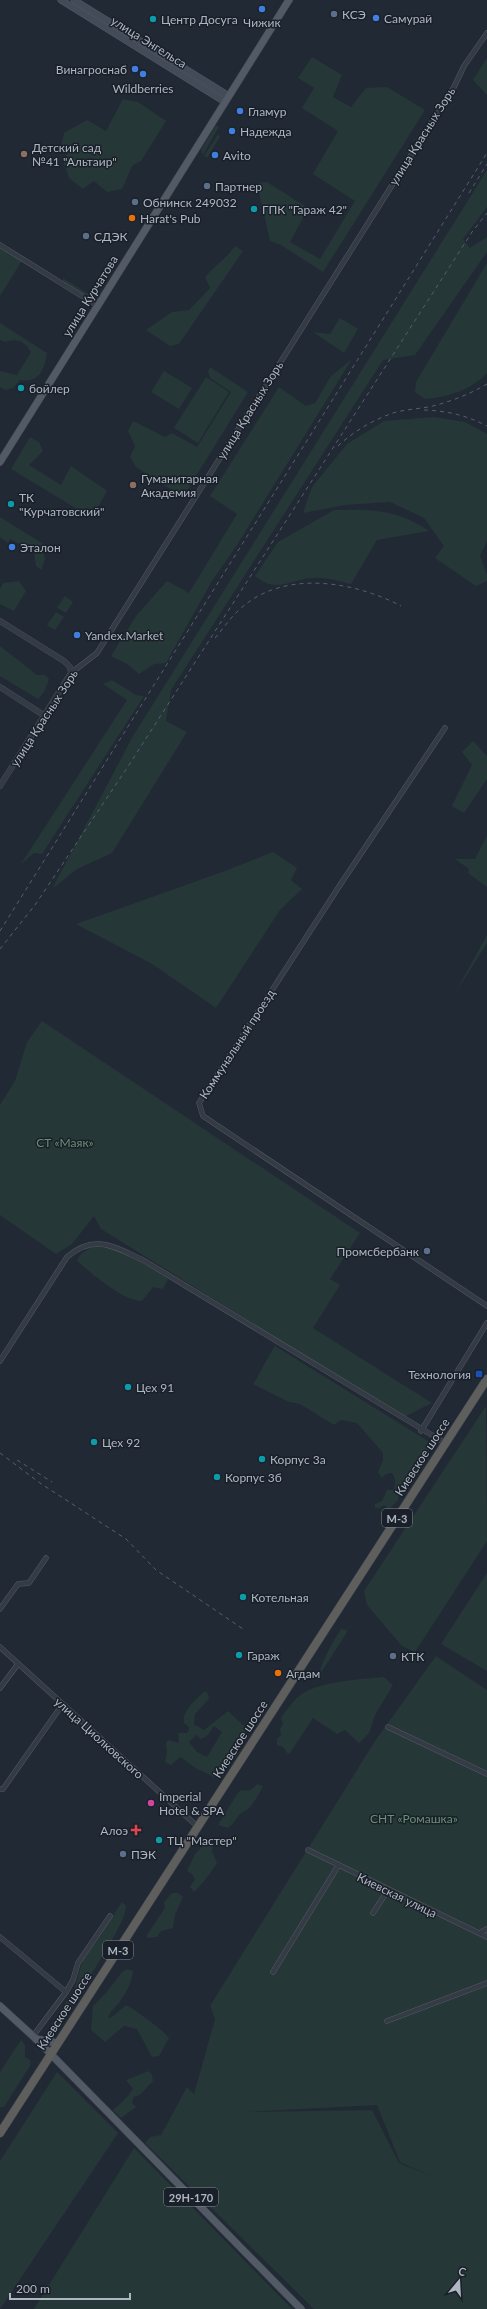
<svg xmlns="http://www.w3.org/2000/svg" width="487" height="2309" font-family="Lato,sans-serif">
<style>
.green{fill:#263737;fill-rule:evenodd}
.lines{fill:none;stroke-linecap:round;stroke-linejoin:round}
.minor-casing{stroke:#525963;stroke-width:5.5}
.tertiary-casing{stroke:#525963;stroke-width:6}
.secondary-casing{stroke:#525963;stroke-width:7}
.primary-casing{stroke:#3e444e;stroke-width:8}
.trunk-casing{stroke:#3f464f;stroke-width:9}
.minor{stroke:#343b45;stroke-width:4.5}
.tertiary{stroke:#343b45;stroke-width:5.5}
.secondary{stroke:#434b58;stroke-width:6}
.primary{stroke:#525a65;stroke-width:7}
.trunk{stroke:#5e5e5c;stroke-width:8}
.rail{stroke:#565f6c;stroke-width:1;stroke-dasharray:4 4;stroke-linecap:butt}
.shop-dot{fill:#3f7fe0;stroke:#1a2029;stroke-width:1.5}
.service-dot{fill:#5c6f8a;stroke:#1a2029;stroke-width:1.5}
.culture-dot{fill:#0f9aa8;stroke:#1a2029;stroke-width:1.5}
.education-dot{fill:#8d6e63;stroke:#1a2029;stroke-width:1.5}
.food-dot{fill:#e8710a;stroke:#1a2029;stroke-width:1.5}
.transit-dot{fill:#1a4fb4;stroke:#1a2029;stroke-width:1.5}
.hotel-dot{fill:#d1479c;stroke:#1a2029;stroke-width:1.5}
.health-dot{fill:#e0444e;stroke:#1a2029;stroke-width:1.5}
.labels{text-anchor:middle;dominant-baseline:central;stroke-width:3;stroke-linejoin:round;paint-order:stroke}
.shield{fill:#1a2029;stroke:#828994;stroke-width:1}
.shield-label{font-size:11px;font-weight:bold;fill:#aeb6c2}
.poi-label{font-size:12px;fill:#aeb6c2;stroke:#1a2029;text-anchor:start}
.street-label{font-size:12px;fill:#aeb6c2;stroke:#1a2029}
.park-label{font-size:12px;fill:#689071;stroke:#1a2029}
</style>
<rect width="100%" height="100%" fill="#212934"/>
<g class="green">
<polygon points="312,57 342,75 333,97 351,107 366,88 387,87 425,110 323,272 281,245 270,241 257,183 267,182 308,208 290,242 320,259 355,201 313,174 338,131 302,108 314,88 298,78"/>
<polygon points="487,58 487,95 473,80"/>
<polygon points="123,99 138,102 166,121 141,161 132,166 122,189 107,192 94,181 83,189 69,178 63,161 68,153 61,146 64,133 87,120 106,131"/>
<polygon points="216,125 219,127 203,155 201,149"/>
<polygon points="218,134 220,137 207,158 204,156"/>
<polygon points="487,170 487,207 463,239 470,248 487,237 487,252 415,355 383,360 171,690 166,721 187,732 112,853 77,869 52,889 133,736"/>
<polygon points="0,246 23,259 0,296"/>
<path d="M235 246 243 251 179 344 170 346 146 330 172 312 189 310 210 288 205 277C215 265 225 260 235 246Z"/>
<path d="M487 263V373C471 390 448 397 425 399L415 392 416 382Z"/>
<polygon points="63,278 90,295 88,298 63,282"/>
<polygon points="340,318 358,329 344,353 313,332 330,334"/>
<path d="M0 323 47 353C44 371 39 383 20 380L13 388 5 390 0 387V371L17 375 31 352C24 341 18 338 5 342L0 340Z"/>
<polygon points="352,359 237,545 212,581 166,663 154,664 139,674 127,664 111,656 136,616 167,581 189,593 237,514 210,496 279,387 306,406 315,403 331,376"/>
<polygon points="210,367 248,392 183,497 136,467 130,457 135,446 128,431 133,421 165,437 172,433 197,447 231,392 210,378 208,371"/>
<polygon points="164,371 192,388 179,409 151,392"/>
<polygon points="206,377 229,392 198,443 174,428"/>
<polygon points="434,417 465,422 487,434 487,541 480,556 487,574 487,581 476,586 435,558 444,546 424,518 390,502 345,505 303,513 312,487 347,444 384,421"/>
<polygon points="30,437 39,442 43,451 29,465 61,485 71,466 107,491 92,518 11,469"/>
<path d="M334 510C373 510 395 508 429 531L377 540 351 584C341 582 330 578 320 578 294 576 279 596 255 576L278 542Z"/>
<polygon points="0,517 45,545 43,551 45,559 41,570 36,566 34,552 10,539 8,543 0,537"/>
<polygon points="19,581 26,591 14,611 0,604 0,589 3,583"/>
<polygon points="65,596 73,602 66,613 57,608"/>
<polygon points="56,612 64,617 55,630 47,625"/>
<polygon points="0,646 37,675 45,675 49,679 44,692 38,699 0,676"/>
<polygon points="112,680 136,695 144,696 42,854 34,853 21,864 127,700 103,684"/>
<polygon points="473,741 487,756 487,779 464,813 452,806 472,765 462,752"/>
<polygon points="487,836 487,887 468,873 469,869 455,859 475,859"/>
<polygon points="273,852 297,868 291,880 302,889 280,910 216,1008 152,964 76,924 225,871"/>
<polygon points="487,935 487,943 453,997"/>
<polygon points="42,1021 360,1233 330,1279 340,1285 313,1328 432,1403 404,1417 101,1229 94,1216 72,1244 56,1254 0,1215 0,1105 15,1081 27,1042"/>
<path d="M94 1246C120 1246 147 1265 168 1279L163 1289 153 1287 142 1301C121 1300 94 1275 77 1261 80 1253 86 1250 94 1246Z"/>
<path d="M275 1346 428 1441C432 1451 423 1468 414 1475 411 1478 407 1479 403 1482L398 1500 389 1509 384 1505 380 1508H375V1504L382 1501 387 1490H393C396 1483 396 1480 392 1473L386 1474 382 1478 378 1472 383 1460V1453L357 1423 341 1420 334 1425 300 1404 289 1402 253 1384C262 1371 266 1359 275 1346Z"/>
<polygon points="486,1406 487,1541 415,1652 402,1646 367,1605 364,1591"/>
<polygon points="487,1573 487,1671 441,1644"/>
<path d="M341 1629 347 1630 346 1634 320 1674C319 1665 335 1638 341 1629Z"/>
<path d="M436 1656 487 1690V2309H314L145 2143 150 2137 161 2135 187 2087 194 2094 215 2019 210 2006 375 1741ZM377 2105 400 2162 429 2175 399 2163 372 2110 247 2112Z"/>
<path d="M384 1677 393 1685 375 1715 369 1733 359 1743 345 1730 337 1734 313 1718 290 1753 288 1754 283 1747 277 1745V1739L281 1735 280 1729 283 1724 281 1718C287 1709 297 1695 307 1691 328 1681 360 1679 384 1677Z"/>
<path d="M204 1692H207L209 1699 195 1714 194 1724 204 1730 228 1711 247 1729 214 1777 197 1769 180 1757 171 1765 165 1762 167 1752 166 1743 168 1740 179 1743 178 1733H187L189 1730V1727L184 1723C181 1712 196 1699 204 1692ZM214 1726 222 1732 207 1757 197 1752 189 1742 196 1735 201 1739 207 1736Z"/>
<path d="M257 1784 263 1786C262 1790 254 1802 251 1806 248 1810 243 1811 240 1814 235 1820 235 1822 228 1828L218 1825 237 1794 241 1790C249 1792 252 1790 257 1784Z"/>
<path d="M208 1841 213 1845 212 1851 217 1863C213 1870 200 1887 194 1892L190 1887 195 1879 192 1874 187 1871 195 1854Z"/>
<polygon points="172,1893 178,1893 183,1897 175,1915 173,1928 161,1931 157,1937 147,1938 147,1935 165,1908 164,1902"/>
<path d="M122 1902 126 1906C127 1925 70 2006 57 2027L53 2029 52 2024 75 1988 82 1962Z"/>
<path d="M127 1969 133 1971C132 1981 127 1992 121 2000 117 2007 110 2010 108 2018L112 2017 126 2005C133 2008 166 2032 169 2038L159 2056 152 2057 137 2029 124 2026 105 2042 91 2030 93 2006 106 1993 122 1972Z"/>
<polygon points="21,2040 25,2045 25,2057 30,2060 30,2066 4,2107 0,2107 0,2072"/>
<path d="M149 2071 152 2075 153 2081 140 2095 134 2097 132 2103 136 2107 121 2118 113 2110C121 2103 127 2098 133 2089L126 2080Z"/>
<polygon points="57,2072 118,2133 0,2309 0,2161"/>
<polygon points="134,2148 292,2309 34,2309"/>
</g>
<g class="lines">
<g class="minor-casing">
<g id="minor">
<polyline points="0,245 98,306"/>
<polyline points="71,673 97,653 454,87 464,66 487,33"/>
<polyline points="445,728 340,885 199,1103 203,1116 487,1306"/>
<path d="M0 1361 67 1257C95 1233 114 1247 143 1260L445 1443"/>
<polyline points="421,1431 487,1323"/>
<polyline points="0,1609 18,1584 29,1583 46,1558"/>
<polyline points="0,1647 198,1827"/>
<polyline points="0,1688 18,1664"/>
<polyline points="388,1727 487,1774"/>
<polyline points="0,1789 3,1789 62,1705"/>
<polyline points="308,1850 487,1937"/>
<polyline points="373,1913 388,1890"/>
<polyline points="480,1933 487,1929"/>
<polyline points="0,1937 66,1992"/>
<polyline points="273,1972 338,1866"/>
<polyline points="387,2021 487,1983"/>
<polyline points="33,2036 66,1992 73,1980 78,1963 110,1916"/>
</g>
</g>
<g class="tertiary-casing">
<g id="tertiary">
<polyline points="0,621 64,661 70,667 71,673 0,786"/>
<polyline points="0,687 45,716"/>
</g>
</g>
<g class="secondary-casing">
<g id="secondary">
<polyline points="61,0 225,102"/>
<polyline points="74,0 229,96"/>
</g>
</g>
<g class="primary-casing">
<g id="primary">
<polyline points="0,462 289,0"/>
<polyline points="0,2006 35,2038 301,2309"/>
<polyline points="36,2039 57,2043"/>
</g>
</g>
<g class="trunk-casing">
<polyline id="trunk" points="0,2133 487,1379"/>
</g>
<use href="#minor" class="minor"/>
<use href="#tertiary" class="tertiary"/>
<use href="#secondary" class="secondary"/>
<use href="#primary" class="primary"/>
<use href="#trunk" class="trunk"/>
<g class="rail">
<polyline points="469,193 487,164"/>
<path d="M424 410C447 411 466 415 487 426"/>
<path d="M338 446C354 431 373 420 393 413 406 409 420 409 433 406 452 401 470 394 487 384"/>
<path d="M215 638C223 629 230 618 239 610 282 569 354 581 401 606"/>
<polyline points="0,931 487,153"/>
<polyline points="0,949 35,905 127,768 472,232 487,213"/>
<polyline points="0,1453 40,1483 126,1539 156,1570 243,1629"/>
<polyline points="17,1460 52,1482"/>
</g>
</g>
<g class="shop-dot">
<circle cx="262" cy="9" r="4"/>
<circle cx="376" cy="18" r="4"/>
<circle cx="135" cy="69" r="4"/>
<circle cx="143" cy="74" r="4"/>
<circle cx="240" cy="111" r="4"/>
<circle cx="232" cy="131" r="4"/>
<circle cx="215" cy="155" r="4"/>
<circle cx="12" cy="547" r="4"/>
<circle cx="77" cy="635" r="4"/>
</g>
<g class="service-dot">
<circle cx="334" cy="14" r="4"/>
<circle cx="207" cy="186" r="4"/>
<circle cx="135" cy="202" r="4"/>
<circle cx="86" cy="236" r="4"/>
<circle cx="427" cy="1251" r="4"/>
<circle cx="393" cy="1656" r="4"/>
<circle cx="123" cy="1854" r="4"/>
</g>
<g class="culture-dot">
<circle cx="153" cy="19" r="4"/>
<circle cx="254" cy="209" r="4"/>
<circle cx="21" cy="388" r="4"/>
<circle cx="11" cy="504" r="4"/>
<circle cx="128" cy="1387" r="4"/>
<circle cx="94" cy="1442" r="4"/>
<circle cx="262" cy="1459" r="4"/>
<circle cx="217" cy="1477" r="4"/>
<circle cx="243" cy="1597" r="4"/>
<circle cx="239" cy="1655" r="4"/>
<circle cx="159" cy="1840" r="4"/>
</g>
<g class="education-dot">
<circle cx="24" cy="154" r="4"/>
<circle cx="133" cy="485" r="4"/>
</g>
<g class="food-dot">
<circle cx="132" cy="218" r="4"/>
<circle cx="278" cy="1673" r="4"/>
</g>
<rect class="transit-dot" x="475" y="1370" width="8" height="8" rx="2"/>
<circle class="hotel-dot" cx="151" cy="1803" r="4"/>
<path class="health-dot" d="M134 1824h4v4h4v4h-4v4h-4v-4h-4v-4h4z"/>
<g class="labels">
<g class="shield">
<rect x="382" y="1509" width="30" height="18" rx="3"/>
<rect x="103" y="1941" width="30" height="18" rx="3"/>
<rect x="164" y="2188" width="54" height="18" rx="3"/>
</g>
<g class="shield-label">
<text x="397" y="1518">М-3</text>
<text x="118" y="1950">М-3</text>
<text x="191" y="2197">29Н-170</text>
</g>
<g class="poi-label">
<text x="342" y="14">КСЭ</text>
<text x="384" y="18">Самурай</text>
<text x="161" y="19">Центр Досуга</text>
<text x="262" y="22" text-anchor="middle">Чижик</text>
<text x="127" y="69" text-anchor="end">Винагроснаб</text>
<text x="143" y="88" text-anchor="middle">Wildberries</text>
<text x="248" y="111">Гламур</text>
<text x="240" y="131">Надежда</text>
<text x="32" y="147">Детский сад<tspan x="32" dy="14">№41 "Альтаир"</tspan></text>
<text x="223" y="155">Avito</text>
<text x="215" y="186">Партнер</text>
<text x="143" y="202">Обнинск 249032</text>
<text x="262" y="209">ГПК "Гараж 42"</text>
<text x="140" y="218">Harat's Pub</text>
<text x="94" y="236">СДЭК</text>
<text x="29" y="388">бойлер</text>
<text x="141" y="478">Гуманитарная<tspan x="141" dy="14">Академия</tspan></text>
<text x="19" y="497">ТК<tspan x="19" dy="14">"Курчатовский"</tspan></text>
<text x="20" y="547">Эталон</text>
<text x="85" y="635">Yandex.Market</text>
<text x="419" y="1251" text-anchor="end">Промсбербанк</text>
<text x="471" y="1374" text-anchor="end">Технология</text>
<text x="136" y="1387">Цех 91</text>
<text x="102" y="1442">Цех 92</text>
<text x="270" y="1459">Корпус 3a</text>
<text x="225" y="1477">Корпус 3б</text>
<text x="251" y="1597">Котельная</text>
<text x="247" y="1655">Гараж</text>
<text x="401" y="1656">КТК</text>
<text x="286" y="1673">Агдам</text>
<text x="159" y="1796">Imperial<tspan x="159" dy="14">Hotel &amp; SPA</tspan></text>
<text x="128" y="1830" text-anchor="end">Алоэ</text>
<text x="167" y="1840">ТЦ "Мастер"</text>
<text x="131" y="1854">ПЭК</text>
</g>
<g class="street-label">
<text transform="translate(149 42) rotate(32)">улица Энгельса</text>
<text transform="translate(422 136) rotate(-58)">улица Красных Зорь</text>
<text transform="translate(90 296) rotate(-58)">улица Курчатова</text>
<text transform="translate(250 410) rotate(-58)">улица Красных Зорь</text>
<text transform="translate(44 718) rotate(-57)">улица Красных Зорь</text>
<text transform="translate(237 1044) rotate(-57)">Коммунальный проезд</text>
<text transform="translate(422 1457) rotate(-57)">Киевское шоссе</text>
<text transform="translate(99 1738) rotate(42)">улица Циолковского</text>
<text transform="translate(240 1739) rotate(-57)">Киевское шоссе</text>
<text transform="translate(397 1895) rotate(26)">Киевская улица</text>
<text transform="translate(64 2011) rotate(-57)">Киевское шоссе</text>
</g>
<g class="park-label">
<text x="65" y="1142">СТ «Маяк»</text>
<text x="414" y="1818">СНТ «Ромашка»</text>
</g>
</g>
<g transform="translate(459 2281) rotate(18)" stroke="#1a2029" stroke-width="3" paint-order="stroke">
<path d="M0-3L7 15L0 10L-7 15Z" fill="#aeb6c2"/>
<text y="-6" font-size="11" font-weight="bold" text-anchor="middle" fill="#aeb6c2">С</text>
</g>
<path d="M10 2293v6h120v-6" fill="none" stroke="#aeb6c2" stroke-width="2"/>
<text x="16" y="2293" font-size="12" fill="#aeb6c2" stroke="#1a2029" stroke-width="3" paint-order="stroke">200 m</text>
</svg>
